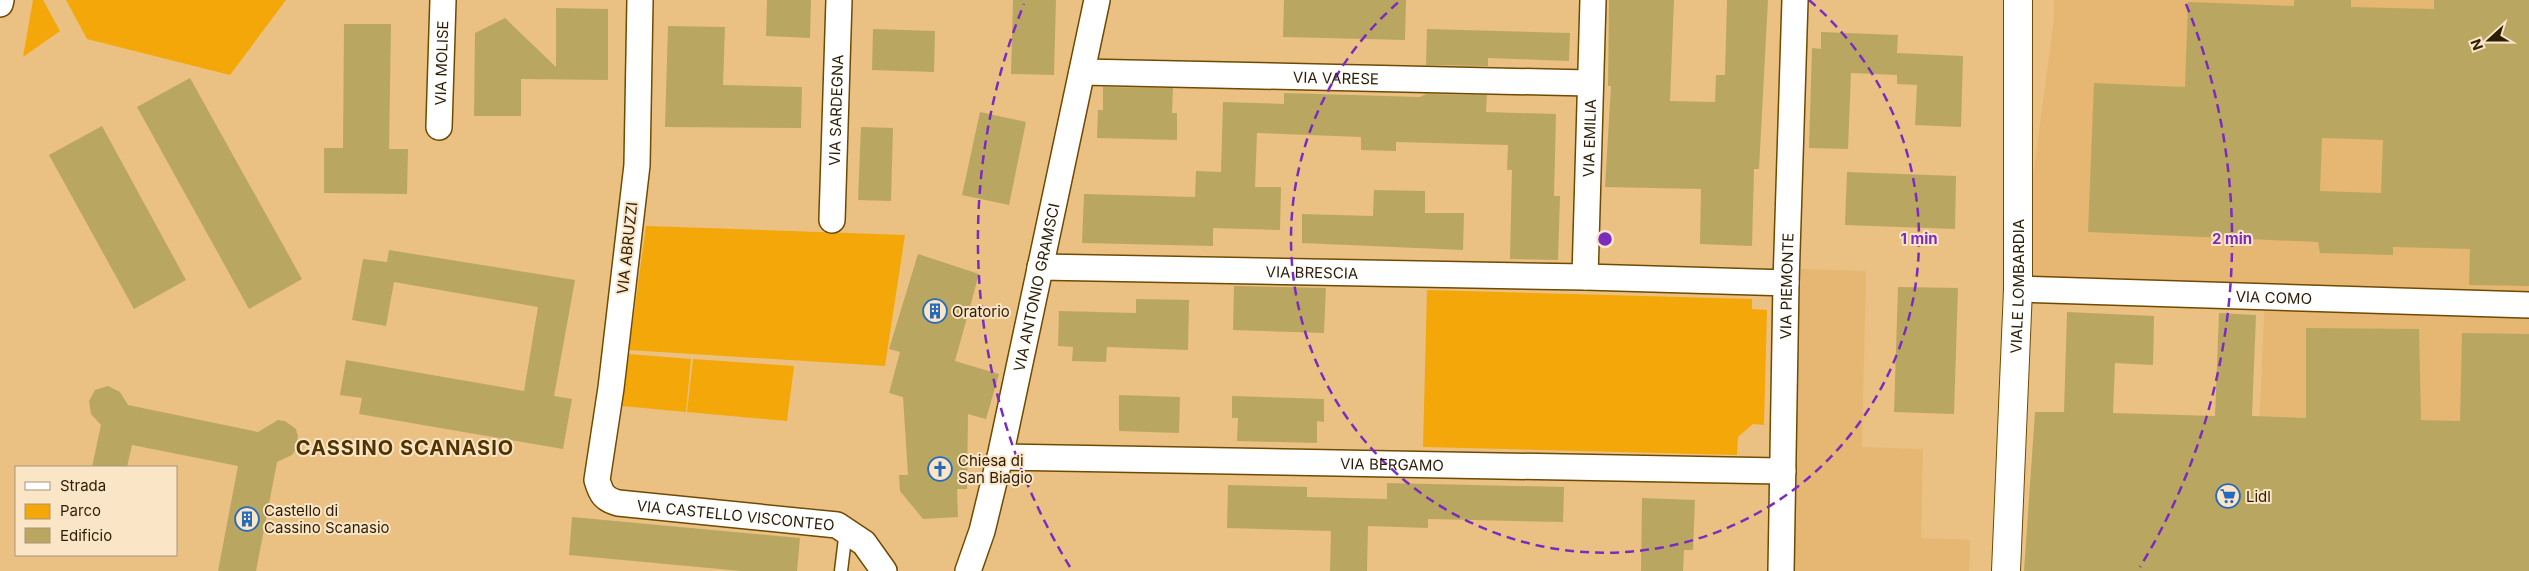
<svg xmlns="http://www.w3.org/2000/svg" width="2529" height="571" font-family="Inter,sans-serif">
<style>
.built{fill:#e6b772}
.green{fill:#f3a709}
.building{fill:#b9a761;fill-rule:evenodd}
.lines{fill:none;stroke-linecap:round;stroke-linejoin:round}
.lane-casing{stroke:#704a01;stroke-width:15}
.street-casing{stroke:#704a01;stroke-width:28}
.secondary-casing{stroke:#704a01;stroke-width:30}
.lane{stroke:#fff;stroke-width:12}
.street{stroke:#fff;stroke-width:25}
.secondary{stroke:#fff;stroke-width:28}
.ring{fill:none;stroke:#7b2cbf;stroke-width:2.5;stroke-dasharray:9 6}
.labels{text-anchor:middle;dominant-baseline:central;stroke-width:4;stroke-linejoin:round;paint-order:stroke}
.street-label{font-size:15px;fill:#2d1d04;stroke:#fbe5c7}
.poi-label{font-size:15px;fill:#2d1d04;stroke:#fbe5c7;text-anchor:start}
.district-label{font-size:20px;font-weight:bold;letter-spacing:1px;fill:#503400;stroke:#fbe5c7}
.centre{fill:#7b2cbf;stroke:#fbe5c7;stroke-width:2.5}
.ring-label{font-size:15px;text-anchor:middle;font-weight:bold;fill:#7b2cbf;stroke:#fbe5c7;stroke-width:4;stroke-linejoin:round;paint-order:stroke}
</style>
<rect width="100%" height="100%" fill="#ebc083"/>
<g class="built">
<polygon points="2054,0 2529,0 2529,571 2259,426 2265,297 2018,289 2054,19"/>
<polygon points="1800,269 1866,271 1862,447 1923,449 1921,538 1970,540 1969,571 1793,571"/>
</g>
<g class="green">
<polygon points="33,0 43,0 60,31 23,57"/>
<polygon points="66,0 286,0 230,75 87,39"/>
<polygon points="646,226 905,235 885,366 629,350"/>
<polygon points="1427,290 1752,299 1752,309 1767,310 1764,425 1753,424 1738,437 1737,455 1423,447"/>
<polygon points="629,354 691,359 686,412 622,406"/>
<polygon points="693,359 794,366 787,421 687,412"/>
</g>
<g class="building">
<polygon points="767,0 811,0 810,38 766,36"/>
<polygon points="1013,0 1056,0 1054,75 1011,74"/>
<polygon points="1284,0 1406,0 1405,40 1283,37"/>
<polygon points="1609,0 1674,0 1670,101 1715,102 1716,75 1725,75 1727,0 1768,0 1759,169 1754,169 1752,246 1700,244 1701,189 1605,187 1611,86 1608,86"/>
<path d="M2294 0H2351V7L2434 9V0H2529V286L2469 285 2470 249 2393 247V255L2320 253 2318 242 2088 232 2094 83 2185 87 2188 2 2294 6ZM2322 138 2383 140 2381 193 2320 191Z"/>
<polygon points="556,8 608,9 608,80 521,79 521,116 474,116 475,33 505,18 556,67"/>
<polygon points="344,24 391,24 389,149 408,149 407,194 324,193 324,148 343,148"/>
<polygon points="668,26 725,27 723,85 802,87 801,128 665,127"/>
<polygon points="873,29 935,31 934,72 872,70"/>
<polygon points="1427,29 1570,33 1569,61 1488,58 1488,66 1426,65"/>
<polygon points="1821,32 1898,35 1897,53 1963,56 1961,127 1915,125 1917,85 1897,84 1897,75 1851,73 1848,149 1809,148 1812,48 1821,49"/>
<polygon points="190,78 302,279 249,309 137,107"/>
<polygon points="1103,87 1173,88 1172,113 1177,113 1177,140 1097,138 1098,110 1103,110"/>
<polygon points="1284,93 1420,97 1426,94 1487,95 1486,112 1556,114 1554,196 1560,196 1558,260 1510,259 1512,170 1507,170 1508,145 1396,142 1396,151 1361,150 1361,137 1257,133 1255,187 1281,187 1280,230 1213,228 1213,246 1082,243 1084,194 1195,197 1196,171 1221,172 1223,102 1284,104"/>
<polygon points="980,112 1026,122 1009,205 962,195"/>
<polygon points="102,126 186,280 134,309 49,155"/>
<polygon points="861,127 893,128 891,201 858,200"/>
<polygon points="1847,172 1956,176 1955,229 1845,225"/>
<polygon points="1374,190 1425,191 1425,213 1464,213 1463,250 1302,243 1302,214 1373,216"/>
<polygon points="389,250 575,280 554,396 572,399 563,449 359,414 362,398 340,395 346,360 524,391 538,307 394,282 386,326 352,320 363,259 387,262"/>
<polygon points="918,254 979,274 955,361 999,374 986,419 968,414 967,489 957,489 958,517 923,519 900,491 899,475 908,475 903,397 889,393 900,352 889,349"/>
<polygon points="1234,286 1326,288 1324,333 1233,330"/>
<polygon points="1898,287 1958,288 1954,414 1894,412"/>
<polygon points="1136,299 1189,300 1188,350 1107,347 1106,362 1072,361 1073,347 1058,346 1059,311 1136,313"/>
<polygon points="2067,312 2154,316 2153,365 2115,363 2113,413 2215,416 2219,313 2256,315 2252,416 2306,418 2306,328 2419,329 2421,420 2460,421 2462,333 2529,334 2529,571 2024,571 2035,412 2064,412"/>
<polygon points="108,386 120,392 128,405 258,432 278,420 285,421 296,429 298,436 296,449 292,455 277,462 256,571 218,571 238,466 132,445 127,467 92,467 101,425 91,414 89,401 95,390"/>
<polygon points="1119,395 1180,397 1179,433 1119,431"/>
<polygon points="1232,396 1324,399 1324,422 1317,421 1317,443 1237,441 1238,418 1232,418"/>
<polygon points="1387,483 1564,487 1563,522 1428,519 1428,528 1368,526 1367,571 1330,571 1331,531 1227,528 1228,485 1307,487 1307,497 1387,499"/>
<polygon points="1642,498 1695,500 1693,550 1684,550 1683,571 1641,571"/>
<polygon points="572,517 800,538 797,571 741,571 569,555"/>
</g>
<g class="lines">
<g class="lane-casing">
<polyline id="lane" points="841,571 846,530"/>
</g>
<g class="street-casing">
<g id="street">
<path id="s1" d="M640 0 637 165 611 388 597 480C601 494 604 499 618 503L837 525 864 543 884 571"/>
<polyline points="0,4 1,0"/>
<path id="s2" d="M1082 72 1589 83"/>
<path id="s3" d="M439 127 443 0"/>
<path id="s4" d="M832 220 839 0"/>
<path id="s5" d="M1040 267 1585 277 1786 283"/>
<path id="s6" d="M1585 277 1593 0"/>
<path id="s7" d="M2018 289 2529 305"/>
<path id="s8" d="M1000 457 1783 471"/>
<path id="s9" d="M968 571 982 531 1000 457 1097 0"/>
<path id="s10" d="M1781 571 1786 283 1795 0"/>
</g>
</g>
<g class="secondary-casing">
<g id="secondary">
<path id="s11" d="M2006 571 2018 289V0"/>
</g>
</g>
<use href="#lane" class="lane"/>
<use href="#street" class="street"/>
<use href="#secondary" class="secondary"/>
</g>
<g class="ring">
<path d="M1809 0A314 314 0 1 1 1401 0"/>
<path d="M1070 567A627 627 0 0 1 1024 4M2186 4A627 627 0 0 1 2140 567"/>
</g>
<defs>
<g id="building-ring" transform="scale(1.25)"><circle r="9.5" fill="#fbe5c7" stroke="#276abb" stroke-width="1.5"/><path d="M-4-6H4V6H1V3H-1V6H-4ZM-2.5-4.3h1.7v1.8h-1.7ZM.8-4.3h1.7v1.8H.8ZM-2.5-1h1.7V.8h-1.7ZM.8-1h1.7V.8H.8Z" fill="#276abb"/></g>
<g id="church-ring" transform="scale(1.25)"><circle r="9.5" fill="#fbe5c7" stroke="#276abb" stroke-width="1.5"/><path d="M-1.2-6h2.4v3.5h3.3v2.4h-3.3V6h-2.4V-.1h-3.3v-2.4h3.3Z" fill="#276abb"/></g>
<g id="supermarket-ring" transform="scale(1.25)"><circle r="9.5" fill="#fbe5c7" stroke="#276abb" stroke-width="1.5"/><path d="M-6-5.5h2.5l.6 2H6L4.5 2H-2.5L-4.4-4H-6ZM-1.5 3.2a1.3 1.3 0 1 0 .1 0ZM3 3.2a1.3 1.3 0 1 0 .1 0Z" fill="#276abb"/></g>
</defs>
<g fill-rule="evenodd">
<use href="#building-ring" x="935" y="311"/>
<use href="#church-ring" x="940" y="469"/>
<use href="#supermarket-ring" x="2228" y="496"/>
<use href="#building-ring" x="247" y="519"/>
</g>
<g class="labels">
<g class="street-label">
<text stroke="none"><textPath href="#s3" startOffset="64">VIA MOLISE</textPath></text>
<text stroke="none"><textPath href="#s2" startOffset="254">VIA VARESE</textPath></text>
<text stroke="none"><textPath href="#s4" startOffset="110">VIA SARDEGNA</textPath></text>
<text stroke="none"><textPath href="#s6" startOffset="139">VIA EMILIA</textPath></text>
<text transform="translate(627 248) rotate(-84)">VIA ABRUZZI</text>
<text stroke="none"><textPath href="#s5" startOffset="272">VIA BRESCIA</textPath></text>
<text stroke="none"><textPath href="#s10" startOffset="285">VIA PIEMONTE</textPath></text>
<text stroke="none"><textPath href="#s9" startOffset="292">VIA ANTONIO GRAMSCI</textPath></text>
<text stroke="none"><textPath href="#s11" startOffset="285">VIALE LOMBARDIA</textPath></text>
<text stroke="none"><textPath href="#s7" startOffset="256">VIA COMO</textPath></text>
<text stroke="none"><textPath href="#s8" startOffset="392">VIA BERGAMO</textPath></text>
<text stroke="none"><textPath href="#s1" startOffset="634">VIA CASTELLO VISCONTEO</textPath></text>
</g>
<g class="poi-label">
<text x="952" y="311">Oratorio</text>
<text x="958" y="460">Chiesa di<tspan x="958" dy="17">San Biagio</tspan></text>
<text x="2246" y="496">Lidl</text>
<text x="264" y="510">Castello di<tspan x="264" dy="17">Cassino Scanasio</tspan></text>
</g>
<g class="district-label">
<text x="405" y="448">CASSINO SCANASIO</text>
</g>
</g>
<circle cx="1605" cy="239" r="8" class="centre"/>
<g class="ring-label">
<text x="1919" y="244">1 min</text>
<text x="2232" y="244">2 min</text>
</g>
<rect x="15" y="466" width="162" height="90" fill="#fbe5c7" stroke="#a99579"/>
<rect x="25" y="482" width="25" height="8" fill="#ffffff" stroke="#a99579"/>
<text x="60" y="491" font-size="15" fill="#2d1d04">Strada</text>
<rect x="25" y="504" width="25" height="15" fill="#f3a709" stroke="#a99579"/>
<text x="60" y="516" font-size="15" fill="#2d1d04">Parco</text>
<rect x="25" y="528" width="25" height="15" fill="#b9a761" stroke="#a99579"/>
<text x="60" y="541" font-size="15" fill="#2d1d04">Edificio</text>
<g transform="translate(2489 40) rotate(249)" stroke="#fbe5c7" stroke-width="4" paint-order="stroke">
<path d="M0-4L9 19L0 12L-9 19Z" fill="#2d1d04"/>
<text y="-8" font-size="14" font-weight="bold" text-anchor="middle" fill="#2d1d04">N</text>
</g>
</svg>
